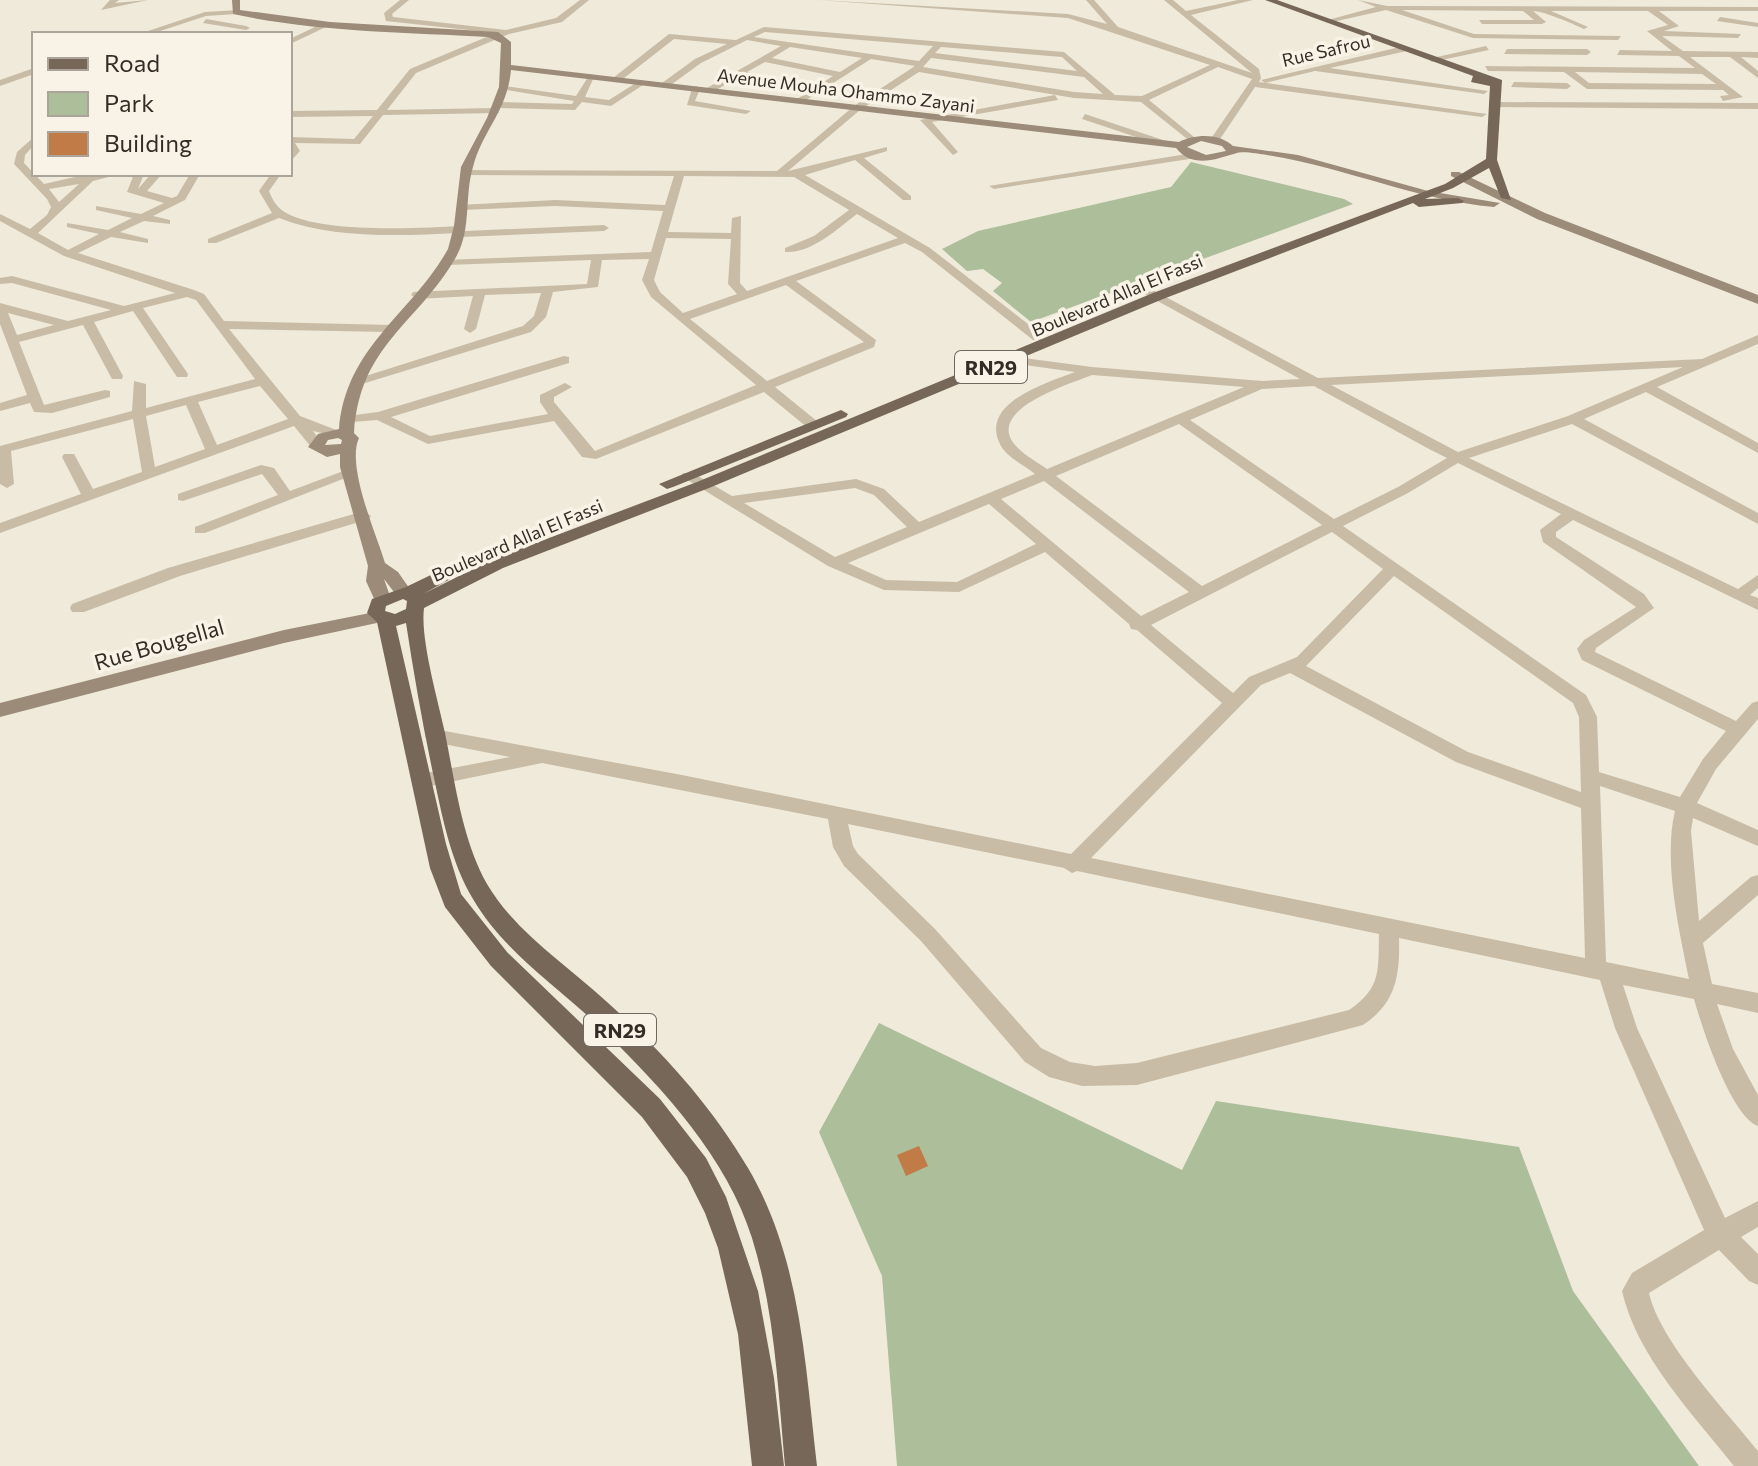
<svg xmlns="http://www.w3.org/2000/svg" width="1758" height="1466" font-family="Commissioner,sans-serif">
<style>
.green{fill:#acbe9a}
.building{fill:#c17b47}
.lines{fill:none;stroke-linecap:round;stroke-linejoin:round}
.street{fill:#c8bca6;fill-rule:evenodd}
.secondary{fill:#9b8b78;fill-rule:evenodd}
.primary{fill:#766758;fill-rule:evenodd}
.labels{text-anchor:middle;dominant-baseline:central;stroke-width:7;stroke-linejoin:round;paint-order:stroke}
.far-street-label{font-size:18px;fill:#342d27;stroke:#f8f3e6}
.shield{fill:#f8f3e6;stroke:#6f6860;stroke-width:2}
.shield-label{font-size:20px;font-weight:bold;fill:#342d27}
.street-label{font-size:22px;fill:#342d27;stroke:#f8f3e6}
</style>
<rect width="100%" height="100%" fill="#f0eada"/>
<g class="green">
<polygon points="1191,162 1344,199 1353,204 1031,322 993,291 1002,283 983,269 967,271 942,249 978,231 1171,187"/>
<polygon points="879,1023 1182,1170 1216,1101 1519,1147 1573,1291 1699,1466 897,1466 882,1276 819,1132"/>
</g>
<polygon class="building" points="919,1146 928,1166 906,1176 897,1155"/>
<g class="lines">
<g class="street">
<polygon points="110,0 119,0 115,3 148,0 101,10"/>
<polygon points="400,0 409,0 392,14 393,17 506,30 556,18 580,0 589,0 562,22 509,34 416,73 387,110 496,108 499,113 383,115 360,144 295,143 300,151 290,162 290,137 354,139 373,116 290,117 290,111 377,110 410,69 496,33 386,21 384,13"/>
<path d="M818 0 1068 14 1107 24 1086 0H1094L1118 27 1252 73 1164 0H1173L1186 11 1238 0H1253L1191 15 1259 69 1261 78 1259 82 1487 114 1482 117 1255 87 1218 142 1215 143 1210 140 1252 79 1218 67 1149 100 1194 137V141L1191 142 1141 102 1074 98 919 72 860 110 788 171 887 147V151L864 158 911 196V200H903L855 160 805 175 930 248 1041 334V340H1033L922 252 905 243 796 281 876 340 874 347 775 387 818 422V428H808L764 392 596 459 582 457 554 421 428 444 377 420 340 423V417L378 412 564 356 569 357V363L391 417 430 436 548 414 540 402V395L565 383 572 387 554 397V402L595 451 756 385 651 297 642 280 649 259 602 260 598 287 553 292 546 317 531 332 362 384 350 381 523 326 534 316 541 293 485 295 476 329 470 333 464 329 473 296 417 299 411 295 413 292 587 284 591 260 447 265 441 262 443 260 651 252 663 211 555 206 462 210 457 207 458 205 555 200 665 205 674 176 466 175 462 174V170L777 171 854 106 915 66 871 59 800 104 797 99 810 91 740 76 713 92H707V88L781 46 747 40 701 63 668 87H662V83L695 59 727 44 674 39 619 82H613V78L669 34 736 40 764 27 1064 52 1115 95 1142 96 1210 65 1068 18ZM765 32 933 46 919 61 754 37ZM790 47 862 58 840 72 772 58ZM941 47 1062 57 1077 71 935 53ZM931 58 1084 77 1103 94 1074 92 923 67ZM765 62 833 76 816 87 747 72ZM684 176 794 177 849 210 814 236 785 248V252C811 254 837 229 857 214L898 238 747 291 740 283 741 216 732 218 731 233 668 232ZM666 238 731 239 728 284 737 294 683 313 660 292 654 280ZM786 285 864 342 767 381 690 319Z"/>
<path d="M1358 0 1387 6 1758 7V11H1659L1679 26 1664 31 1741 34 1738 38 1662 36 1683 51 1758 52V58L1741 57 1758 71V78L1730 57H1690L1743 97 1723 101 1720 96 1729 95 1723 90 1587 89 1564 72 1488 71 1485 66 1695 68 1679 56 1617 55 1620 50 1672 51 1647 31 1668 25 1648 11H1551L1588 27 1584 29C1573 24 1544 11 1533 11L1546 22 1542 24H1482L1479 20H1534L1523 11 1402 10 1474 34 1621 36 1618 40 1473 38 1386 10 1328 23 1324 21 1376 7ZM1575 72 1702 74 1716 84 1589 83Z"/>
<polygon points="239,10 236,14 206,16 151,34 139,34 205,12"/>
<polygon points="1720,17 1758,23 1758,27 1717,21"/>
<polygon points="206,19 246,26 250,28 246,30 203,23"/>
<polygon points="321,24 328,26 290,44 290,39"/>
<polygon points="1404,46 1407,51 1330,68 1488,91 1484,94 1315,71 1265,83 1261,80"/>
<polygon points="1486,46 1489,50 1432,62 1428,59"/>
<polygon points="1507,49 1587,49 1591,52 1587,55 1504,54"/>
<polygon points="34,68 34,74 0,86 0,80"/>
<polygon points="590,74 594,77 585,97 609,100 639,81 646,83 611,106 582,102 575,110 499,108 494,105 499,102 572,104 574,101 500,89 504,86 576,96"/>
<polygon points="1514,82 1567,83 1571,86 1567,89 1511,87"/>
<polygon points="696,86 700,89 695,101 751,111 746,114 687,105 692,89"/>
<polygon points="1055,95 1058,100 932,122 958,152 953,155 920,120"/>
<polygon points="1492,102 1758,103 1758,109 1489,107"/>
<polygon points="1085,114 1166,141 1168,143 1160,145 1082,119"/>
<path d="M34 137V145L25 155 24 163 44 184 88 174H120L93 181 38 233 68 250 99 234 67 227V223L108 230 132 218 96 210V206L141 214 164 203 127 192 134 174H144L138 189 151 174H162L147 191 172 198 177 196 190 174H200L185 200 153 216 170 220V224L144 221 120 232 148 239V243L111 237 78 253 194 290 204 294 224 321 392 325V331L388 332 229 329 300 416 339 431V437L313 431 323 444 316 448 311 447 294 426 0 533V523L81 494 62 457 64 454H74L93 489 142 472 133 419 11 451 14 484 7 488 0 484V446L132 411 134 381 146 384V408L255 379 196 300 187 297 143 308 188 374 187 377H177L133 311 94 322 123 376 122 379H112L83 325 19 342 44 405 105 390 110 391V397L52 413 34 412 30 403 0 411V403L27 395 0 324V303L68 321 111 310 12 283 0 284V278L12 276 124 306 175 293 64 256 0 221V214L30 229 47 215 51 207 47 199 14 164 17 152ZM79 184 59 202 49 189ZM8 313 54 325 17 335ZM260 386 288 419 217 445 198 402ZM186 405 205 449 155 467 146 416Z"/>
<polygon points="1193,153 1196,154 1196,158 994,189 989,186"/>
<path d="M271 174H281L269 191C272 199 276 206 283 211 317 234 419 228 461 226L465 231 604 225 609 228 604 231 461 237 457 233C400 236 333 239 279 218L216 243H208V239L272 213 259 191Z"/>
<path d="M1147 287 1318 378 1702 359 1758 335V344L1657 387 1758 443V453L1646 392 1584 419 1758 513V524L1572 424 1469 458 1738 589 1758 575V588L1750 595 1758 598V610L1573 520 1556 532V537L1644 594 1654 608 1596 648 1595 652 1736 721 1752 703 1758 701V719L1716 769 1697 803 1758 830V846L1693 818 1691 831 1699 921 1751 877 1758 875V895L1703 943 1712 984 1758 993V1013L1717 1004 1733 1049 1758 1095V1126C1731 1116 1702 1028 1694 999L1623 985 1637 1028 1725 1218 1758 1201V1227L1741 1237 1758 1254V1285L1749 1281 1719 1250 1649 1293C1660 1342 1726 1411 1758 1451V1466H1734C1693 1414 1637 1357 1622 1291L1632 1273 1704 1230 1615 1028 1600 980 1399 938C1400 976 1396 1003 1363 1025L1137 1085 1082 1086 1049 1077 1025 1062 921 941 844 866 833 847 828 819 542 763 421 788 414 786 412 781 414 776 421 774 510 757 428 741 425 736 428 731 434 729 682 775 1071 854 1222 703 1137 630 1131 629 1129 624 1045 552 959 592 884 590 828 566 681 476 683 473H693L732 496 856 479 884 489 919 522 1035 474C1025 466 1007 457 1001 446 977 403 1047 383 1075 372L990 360 986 359V353L1092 367 1262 381 1300 379 1143 293 1141 291ZM1683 367 1568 416 1458 452 1331 385ZM1092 375 1244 387 1047 469C1037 462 1024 455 1016 446 983 410 1070 384 1092 375ZM1314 386 1429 449 1447 458 1398 487 1334 519 1190 420 1262 389ZM1179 424 1322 525 1202 586 1056 476ZM1458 463 1561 514 1540 530 1543 542 1636 607 1584 640 1577 649 1582 660 1726 731 1703 759 1680 797 1599 772 1597 717 1586 695 1343 526 1408 493ZM1044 481 1189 592 1141 616 1001 499ZM855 488 874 495 907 527 835 557 744 503ZM989 504 1036 544 957 582 886 580 848 563ZM1332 532 1383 569 1297 657 1249 677 1233 693 1151 625ZM1394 576 1573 703 1579 717 1581 792 1468 752 1306 666ZM1290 673 1456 762 1581 808 1585 958 1091 858 1261 685ZM1600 786 1675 811C1663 860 1679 930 1689 979L1606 962ZM848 824 1064 868 1072 873 1077 871 1379 934C1378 969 1382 988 1349 1010L1137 1063 1095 1066 1070 1062 1041 1048 935 929 858 854 853 846Z"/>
<polygon points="261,465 274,468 290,491 346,470 351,469 358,473 205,533 195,533 195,527 278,495 262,474 183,501 178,500 178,494"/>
<polygon points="364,511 371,516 369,519 180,576 84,612 72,612 70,608 72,604 168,568"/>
</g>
<g class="secondary">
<path d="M232 0H240V10L330 22 498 32 511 42V65L1179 142C1195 134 1219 133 1233 146L1298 155 1428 191 1500 203 1494 207C1416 200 1344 167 1267 155 1259 154 1244 151 1237 153 1216 159 1193 169 1176 148L511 70C507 112 482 131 473 167 464 197 472 229 456 257 417 325 360 344 354 433L359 438C346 466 376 533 385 563L398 572 412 592 409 596H397L384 579 391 599 382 605 376 603 366 581 368 566 340 467V454L327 457 308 447 318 434 339 429C346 346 411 315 448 249L454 226 461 167 487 118 499 87 501 43 488 37C403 32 317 32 233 14ZM1201 141 1222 146 1226 151 1206 155 1187 147ZM338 438 342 440 341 444 325 445 328 440Z"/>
<polygon points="1451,172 1459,172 1545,213 1758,295 1758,304 1537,219 1451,176"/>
<polygon points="380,611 386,613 389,617 386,621 284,643 0,717 0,703 284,630"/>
</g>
<g class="primary">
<path d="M1265 0H1277L1502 80 1497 160 1511 200 1501 198 1489 168 1453 188 1425 199 1458 198 1464 201 1462 203 1419 207 1413 203 1163 299 709 488 503 568 424 608C420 639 438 700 445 733 455 782 462 840 487 884 516 933 566 964 607 1002 661 1050 711 1105 748 1168 801 1258 805 1364 817 1466H785C778 1390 775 1312 752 1238 727 1158 664 1090 605 1032 561 988 505 954 473 899 451 862 443 820 434 778 423 727 414 675 406 623L396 626 446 844 461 894 507 952 660 1099 706 1158 726 1197 758 1291 774 1378 784 1466H752L738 1334 718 1248 705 1213 687 1177 642 1117 491 966 445 907 430 868 377 622 367 613 372 599 406 587 468 557H480L483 561 423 594 491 560 697 482 1153 293 1445 184 1486 159 1490 86 1471 82 1473 76ZM403 599 407 601 406 609 395 614 385 611 386 606Z"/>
<polygon points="841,410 848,414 846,417 673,487 667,489 659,484"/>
</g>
</g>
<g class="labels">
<g class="far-street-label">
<text transform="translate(1326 50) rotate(-13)">Rue Safrou</text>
<text transform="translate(846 90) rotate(7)">Avenue Mouha Ohammo Zayani</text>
<text transform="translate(1117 295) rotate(-23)">Boulevard Allal El Fassi</text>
<text transform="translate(517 540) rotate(-23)">Boulevard Allal El Fassi</text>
</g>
<g class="shield">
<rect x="955" y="351" width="72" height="32" rx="6"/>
<rect x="584" y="1014" width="72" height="32" rx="6"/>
</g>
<g class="shield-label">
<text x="991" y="367">RN29</text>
<text x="620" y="1030">RN29</text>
</g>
<g class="street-label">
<text transform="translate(159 644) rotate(-16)">Rue Bougellal</text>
</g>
</g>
<rect x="32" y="32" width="260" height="144" fill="#f8f3e6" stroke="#aaa49a" stroke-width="2"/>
<rect x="48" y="58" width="40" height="12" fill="#766758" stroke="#aaa49a" stroke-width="2"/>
<text x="104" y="72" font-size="24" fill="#342d27">Road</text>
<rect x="48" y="92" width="40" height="24" fill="#acbe9a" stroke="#aaa49a" stroke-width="2"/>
<text x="104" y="112" font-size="24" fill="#342d27">Park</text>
<rect x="48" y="132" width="40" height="24" fill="#c17b47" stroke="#aaa49a" stroke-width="2"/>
<text x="104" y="152" font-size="24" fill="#342d27">Building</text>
</svg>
